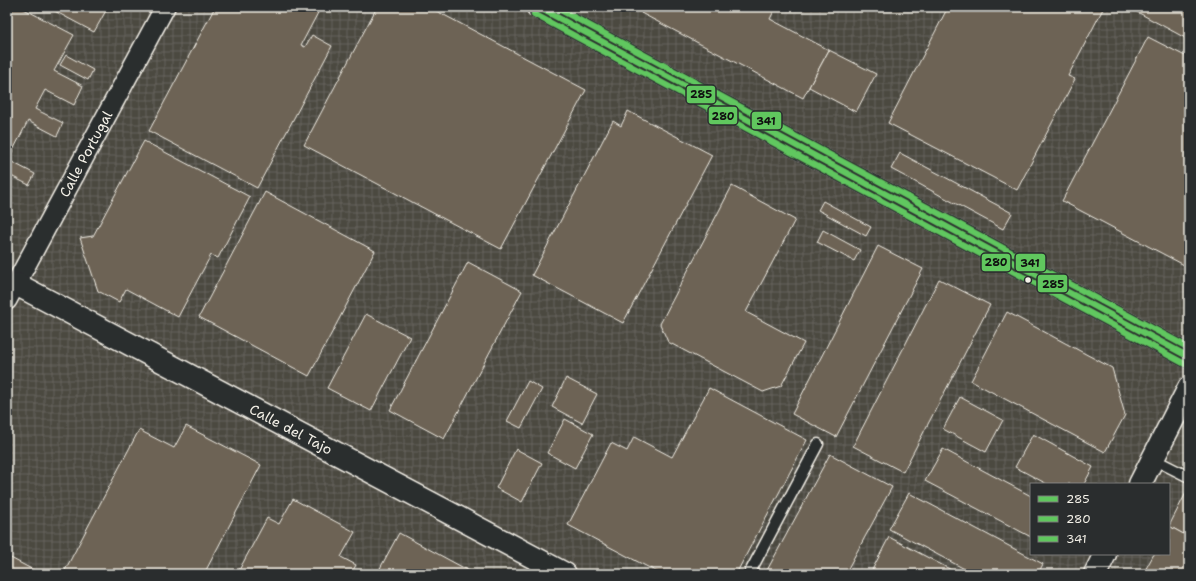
<svg xmlns="http://www.w3.org/2000/svg" width="1196" height="581" font-family="'Shantell Sans',sans-serif">
<style>
.industrial{fill:url(#industrial-grid);fill-rule:evenodd}
.building{fill:#6d6354;stroke:#f4f1e8}
.lines{fill:none;stroke-linecap:round;stroke-linejoin:round}
.lane-casing{stroke:#f4f1e8;stroke-width:13}
.street-casing{stroke:#f4f1e8;stroke-width:22}
.secondary-casing{stroke:#f4f1e8;stroke-width:25}
.lane{stroke:#2a2d2e;stroke-width:10}
.street{stroke:#2a2d2e;stroke-width:19}
.secondary{stroke:#2a2d2e;stroke-width:22}
.bus-1-casing{stroke:#2a2d2e;stroke-width:9}
.bus-2-casing{stroke:#2a2d2e;stroke-width:9}
.bus-3-casing{stroke:#2a2d2e;stroke-width:9}
.bus-1{stroke:#60c75e;stroke-width:6}
.bus-2{stroke:#60c75e;stroke-width:6}
.bus-3{stroke:#60c75e;stroke-width:6}
.bus-dot{fill:#f4f1e8;stroke:#2a2d2e;stroke-width:1.5}
.labels{text-anchor:middle;dominant-baseline:central;stroke-width:3;stroke-linejoin:round;paint-order:stroke}
.street-label{font-size:14px;fill:#f4f1e8;stroke:#2a2d2e}
.line-badge{stroke:#2a2d2e;stroke-width:1.5}
.pale-badge-label{font-size:11px;text-anchor:middle;font-weight:bold;fill:#111}
</style>
<defs>
<pattern id="industrial-grid" width="8" height="8" patternUnits="userSpaceOnUse"><rect width="8" height="8" fill="#4c4841"/><path d="M0 4h8M4 0v8" fill="none" stroke="#66635c"/></pattern>
</defs>
<rect width="100%" height="100%" fill="#3e3d39"/>
<filter id="ink" filterUnits="userSpaceOnUse"><feTurbulence type="fractalNoise" baseFrequency=".025" numOctaves="2"/><feDisplacementMap in="SourceGraphic" scale="8" xChannelSelector="R" yChannelSelector="G"/><feConvolveMatrix kernelMatrix="1 2 1 2 8 2 1 2 1" color-interpolation-filters="sRGB"/></filter>
<g filter="url(#ink)">
<path class="industrial" d="M7 7H1189V574H7ZM1031 484H1169V554H1031Z"/>
<g class="building">
<polygon points="7,7 20,7 74,35 54,71 83,86 74,105 45,90 35,109 63,123 57,136 28,121 8,160 35,174 29,185 7,174"/>
<polygon points="47,7 108,7 94,32"/>
<polygon points="215,7 321,7 301,45 305,47 312,35 332,46 257,188 149,131"/>
<polygon points="377,7 429,7 586,90 501,249 304,145"/>
<polygon points="643,7 776,7 770,19 829,50 803,98 641,13"/>
<polygon points="948,7 1104,7 1068,76 1075,79 1017,190 888,123"/>
<polygon points="1128,7 1189,7 1189,40"/>
<polygon points="1148,37 1189,58 1189,260 1186,266 1062,201"/>
<polygon points="829,50 876,74 856,112 809,87"/>
<polygon points="66,55 93,70 88,80 60,65"/>
<polygon points="628,111 712,155 623,323 532,275 613,121 621,126"/>
<polygon points="144,141 250,197 218,258 211,255 178,317 126,289 119,302 98,291 80,238 93,236"/>
<polygon points="900,153 1012,213 1003,229 891,169"/>
<polygon points="732,186 795,220 746,312 804,343 781,386 763,392 668,342 660,324"/>
<polygon points="265,192 375,251 309,376 199,317"/>
<polygon points="823,201 871,227 866,236 818,210"/>
<polygon points="823,230 860,250 854,261 817,242"/>
<polygon points="878,246 923,269 836,437 792,414"/>
<polygon points="468,262 522,291 444,439 390,410"/>
<polygon points="939,279 990,305 903,472 853,446"/>
<polygon points="1007,312 1112,368 1125,415 1105,452 971,381"/>
<polygon points="366,314 410,337 371,411 327,388"/>
<polygon points="566,378 597,394 582,423 552,407"/>
<polygon points="528,381 542,389 521,428 507,421"/>
<polygon points="709,388 807,440 736,574 661,574 568,525 611,443 627,451 634,437 672,457"/>
<polygon points="960,397 1003,420 986,452 943,429"/>
<polygon points="565,419 593,434 575,468 547,453"/>
<polygon points="186,426 261,465 204,574 63,574 139,430 174,448"/>
<polygon points="1033,434 1093,467 1084,484 1047,484 1015,467"/>
<polygon points="516,449 542,463 522,502 496,488"/>
<polygon points="943,449 1031,496 1031,537 925,481"/>
<polygon points="830,454 892,487 845,574 765,574"/>
<polygon points="1189,487 1189,537 1169,526"/>
<polygon points="909,493 1043,564 1038,574 974,574 889,529"/>
<polygon points="293,499 355,532 341,557 356,565 351,574 237,574 267,518 279,524"/>
<polygon points="1169,526 1189,537 1189,574 1143,574 1154,554 1169,554"/>
<polygon points="399,533 475,574 377,574"/>
<polygon points="889,537 959,574 870,574"/>
<polygon points="7,556 41,574 7,574"/>
</g>
<g class="lines">
<g class="lane-casing">
<g id="lane">
<polyline points="1153,459 1189,477"/>
<polyline points="749,574 818,444"/>
</g>
</g>
<g class="street-casing">
<g id="street">
<path id="s1" d="M7 300 165 7"/>
</g>
</g>
<g class="secondary-casing">
<g id="secondary">
<polyline points="538,7 1189,357"/>
<path id="s2" d="M16 284 565 574"/>
<polyline points="1140,484 1189,388"/>
<polyline points="1095,574 1105,554"/>
</g>
</g>
<use href="#lane" class="lane"/>
<use href="#street" class="street"/>
<use href="#secondary" class="secondary"/>
<g class="bus-1-casing">
<polyline id="bus-1" points="538,7 1189,357"/>
</g>
<g class="bus-2-casing">
<polyline id="bus-2" points="534,14 1185,364"/>
</g>
<g class="bus-3-casing">
<polyline id="bus-3" points="555,7 1189,348"/>
</g>
<use href="#bus-1" class="bus-1"/>
<use href="#bus-2" class="bus-2"/>
<use href="#bus-3" class="bus-3"/>
</g>
</g>
<circle class="bus-dot" cx="1028" cy="280" r="3.5"/>
<g class="labels">
<g class="street-label">
<text stroke="none"><textPath href="#s1" startOffset="166">Calle Portugal</textPath></text>
<text stroke="none"><textPath href="#s2" startOffset="311">Calle del Tajo</textPath></text>
</g>
</g>
<g class="line-badge">
<rect x="686" y="85" width="30" height="19" rx="4" fill="#60c75e"/>
<rect x="708" y="106" width="30" height="19" rx="4" fill="#60c75e"/>
<rect x="751" y="111" width="31" height="19" rx="4" fill="#60c75e"/>
<rect x="981" y="253" width="30" height="19" rx="4" fill="#60c75e"/>
<rect x="1015" y="253" width="31" height="19" rx="4" fill="#60c75e"/>
<rect x="1037" y="274" width="31" height="19" rx="4" fill="#60c75e"/>
</g>
<g class="pale-badge-label">
<text x="701" y="98">285</text>
<text x="723" y="120">280</text>
<text x="766" y="125">341</text>
<text x="996" y="266">280</text>
<text x="1030" y="267">341</text>
<text x="1053" y="288">285</text>
</g>
<rect width="1196" height="581" fill="none" stroke="#2a2d2e" stroke-width="24"/>
<rect x="12" y="12" width="1172" height="557" fill="none" stroke="#f4f1e8" stroke-width="1.5" filter="url(#ink)"/>
<rect x="1030" y="483" width="140" height="72" fill="#2a2d2e" stroke="#7b7b78"/>
<rect x="1038" y="496" width="20" height="6" fill="#60c75e" stroke="#7b7b78"/>
<text x="1066" y="503" font-size="12" fill="#f4f1e8">285</text>
<rect x="1038" y="516" width="20" height="6" fill="#60c75e" stroke="#7b7b78"/>
<text x="1066" y="523" font-size="12" fill="#f4f1e8">280</text>
<rect x="1038" y="536" width="20" height="6" fill="#60c75e" stroke="#7b7b78"/>
<text x="1066" y="543" font-size="12" fill="#f4f1e8">341</text>
</svg>
